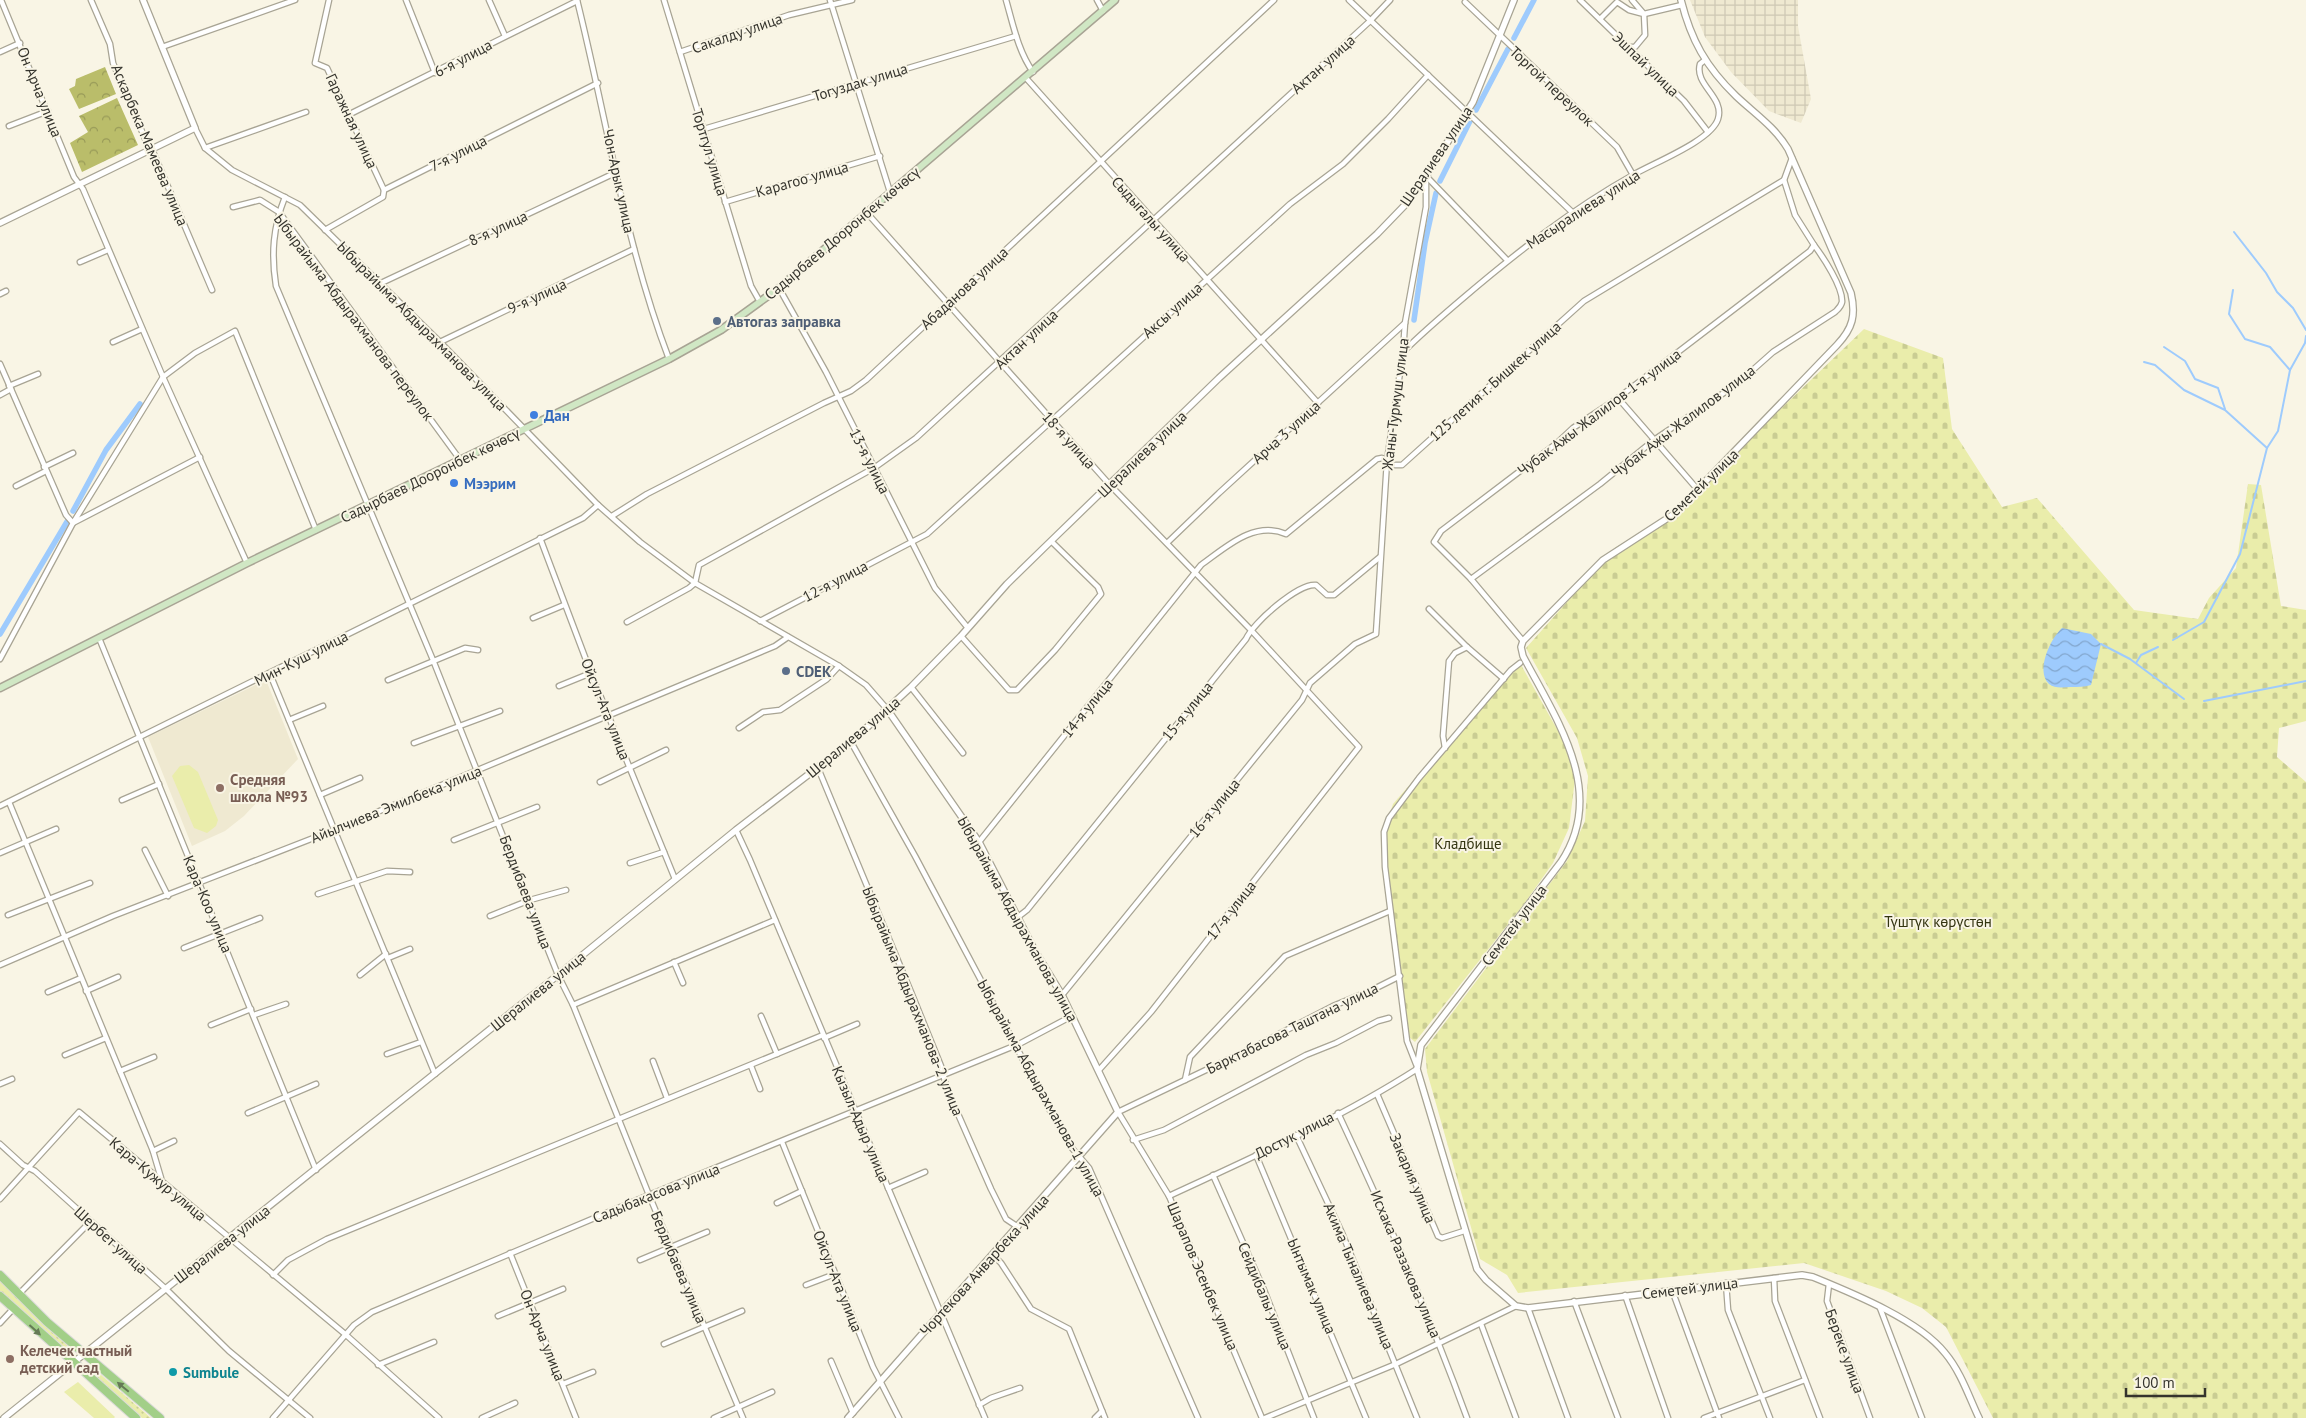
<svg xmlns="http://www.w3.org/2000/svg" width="2306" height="1418" font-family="'PT Sans',sans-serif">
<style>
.built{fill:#efe9d1}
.industrial{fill:url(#industrial-grid)}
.grass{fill:url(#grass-dots)}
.forest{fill:url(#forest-crowns)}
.cemetery{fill:url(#cemetery-stones)}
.green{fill:#eaedab}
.water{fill:url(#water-waves)}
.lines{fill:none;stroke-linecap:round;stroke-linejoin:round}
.stream{stroke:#9ecbfd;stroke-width:2}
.canal{stroke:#9ecbfd;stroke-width:5.5}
.minor-casing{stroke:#a8a494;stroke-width:7}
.tertiary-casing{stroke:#a8a494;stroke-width:8}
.secondary-casing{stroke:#a8a494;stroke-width:9}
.primary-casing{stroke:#dbdad9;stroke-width:10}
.minor{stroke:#fff;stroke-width:4.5}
.tertiary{stroke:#fff;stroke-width:5.5}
.secondary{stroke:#d0e7c4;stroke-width:6}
.primary{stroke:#a2cf88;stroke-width:8}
.oneway{fill:#667a56}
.service-dot{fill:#5c6f8a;stroke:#f9f5e5;stroke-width:2}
.shop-dot{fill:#3f7fe0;stroke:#f9f5e5;stroke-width:2}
.education-dot{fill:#8d6e63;stroke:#f9f5e5;stroke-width:2}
.culture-dot{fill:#0f9aa8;stroke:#f9f5e5;stroke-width:2}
.labels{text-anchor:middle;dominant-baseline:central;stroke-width:4;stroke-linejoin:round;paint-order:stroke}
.street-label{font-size:15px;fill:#35342d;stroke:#f9f5e5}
.service-label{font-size:15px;font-weight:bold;fill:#4e5e75;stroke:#f9f5e5;text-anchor:start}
.shop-label{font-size:15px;font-weight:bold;fill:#366cbe;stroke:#f9f5e5;text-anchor:start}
.education-label{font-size:15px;font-weight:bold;fill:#785e54;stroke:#f9f5e5;text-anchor:start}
.park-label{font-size:15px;fill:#343511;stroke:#f9f5e5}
.culture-label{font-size:15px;font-weight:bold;fill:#0d838f;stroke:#f9f5e5;text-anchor:start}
</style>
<defs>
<pattern id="industrial-grid" width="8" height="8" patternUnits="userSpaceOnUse" patternTransform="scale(1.25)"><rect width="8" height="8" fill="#efe9d1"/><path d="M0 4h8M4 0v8" fill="none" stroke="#cec8b4"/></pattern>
<pattern id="grass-dots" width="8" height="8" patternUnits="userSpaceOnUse" patternTransform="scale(1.25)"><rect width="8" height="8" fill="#eaedab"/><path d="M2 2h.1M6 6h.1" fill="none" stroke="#c9cc93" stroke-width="1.8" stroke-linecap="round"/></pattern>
<pattern id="forest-crowns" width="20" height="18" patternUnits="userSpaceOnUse" patternTransform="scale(1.25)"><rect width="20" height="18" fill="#babd6a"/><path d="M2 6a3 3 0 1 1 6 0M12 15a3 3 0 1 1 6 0" fill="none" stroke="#989a58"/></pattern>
<pattern id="cemetery-stones" width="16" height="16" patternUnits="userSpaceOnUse" patternTransform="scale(1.25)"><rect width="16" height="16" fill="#eaedab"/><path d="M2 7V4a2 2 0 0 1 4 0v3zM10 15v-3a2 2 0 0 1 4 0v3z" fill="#c9cc93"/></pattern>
<pattern id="water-waves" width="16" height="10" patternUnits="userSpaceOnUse" patternTransform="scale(1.25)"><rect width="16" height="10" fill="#9ecbfd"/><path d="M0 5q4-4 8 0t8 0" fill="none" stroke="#82a6cd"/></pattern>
</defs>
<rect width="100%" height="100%" fill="#f9f5e5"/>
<polygon class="built" points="266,680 298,759 244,816 225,831 192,846 148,737"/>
<polygon class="industrial" points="1690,0 1798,0 1798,26 1811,99 1801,123 1769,111 1731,72 1705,37"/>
<g class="grass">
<polygon points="0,1280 68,1346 71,1352 67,1353 0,1291"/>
<polygon points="89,1366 93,1368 151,1418 142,1418 89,1373 86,1369"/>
</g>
<g class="forest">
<polygon points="105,67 116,94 79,109 69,89 75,86 76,79"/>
<polygon points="117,98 138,145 82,172 70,143 88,132 79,116"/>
</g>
<g class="cemetery">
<polygon points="1864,329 1943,358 1952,429 2002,507 2037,498 2134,610 2198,619 2209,598 2236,568 2248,484 2261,485 2281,606 2306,610 2306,721 2279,728 2277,757 2306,782 2306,1418 1993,1418 1946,1327 1922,1308 1886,1291 1804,1263 1518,1293 1507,1275 1480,1259 1427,1072 1425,1049 1567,861 1585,821 1588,776 1577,738 1526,648 1616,547 1681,509 1769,420"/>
<polygon points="1520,663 1567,747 1575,779 1569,828 1553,863 1524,904 1415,1042 1409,1037 1383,835 1393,804 1508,672"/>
</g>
<g class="green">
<polygon points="189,765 198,772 218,820 216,826 207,833 194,828 172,776 180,766"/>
<polygon points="78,1382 115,1417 114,1418 94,1418 64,1392"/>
</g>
<path class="water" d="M2062 628 2091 634 2101 644 2091 685C2084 687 2078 687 2071 687 2064 687 2055 689 2049 684 2035 670 2051 638 2062 628Z"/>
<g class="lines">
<g class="stream">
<polyline points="2234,232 2266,273 2277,292 2293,308 2306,330"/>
<polyline points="2164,347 2185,361 2195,379 2218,388 2225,409"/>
<polyline points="2144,362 2155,365 2184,390 2225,410 2267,448"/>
<polyline points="2290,370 2305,343 2306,336"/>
<polyline points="2173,640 2204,622 2240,554 2267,448 2278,431 2290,370 2270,347 2245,339 2229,314 2233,290"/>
<polyline points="2101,644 2130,659 2184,699"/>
<polyline points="2136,663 2141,655 2158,647"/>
<polyline points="2204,701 2306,681"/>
</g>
<g class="canal">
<polyline points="1514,38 1534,0"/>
<polyline points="1476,110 1508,49"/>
<polyline points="1440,181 1471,119"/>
<polyline points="1414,320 1425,243 1436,193"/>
<polyline points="73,511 106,450 140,404"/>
<polyline points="0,634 68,520"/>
</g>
<g class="minor-casing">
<g id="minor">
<polyline points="1,0 74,177 83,189 163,377 247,563"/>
<polyline points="91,0 110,44 113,63 127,96 146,141 154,154 212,290"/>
<polyline points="329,0 315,63 327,68 384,190"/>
<polyline points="406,0 435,73"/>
<polyline points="489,0 505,36"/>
<path d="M577 0C607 120 625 244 669 359"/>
<polyline points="664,0 751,286 760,302"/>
<polyline points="830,0 890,192"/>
<path d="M1006 0C1013 24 1018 51 1033 72"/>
<polyline points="1097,0 1103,11"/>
<polyline points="1349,0 1572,212"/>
<polyline points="1580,0 1684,101 1708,132"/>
<polyline points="1632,0 1644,14 1682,5"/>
<polyline points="1465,2 1617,147 1633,175"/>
<polyline points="1600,19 1617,2 1629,10 1644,14 1645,35 1635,47 1630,47"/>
<polyline points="162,47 295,0"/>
<polyline points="0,52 20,43"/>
<polyline points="680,52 789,15 852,0"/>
<polyline points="1026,78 1318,403"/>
<polyline points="348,115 577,1"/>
<polyline points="9,126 48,111"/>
<polyline points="195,128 205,148 232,170 300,205 440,342 598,505 640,542 695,583 839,666 866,685 887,709"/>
<polyline points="704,129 1016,36"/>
<polyline points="205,148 306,112"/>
<polyline points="1426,176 1507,260"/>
<path d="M285 197C273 227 271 254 276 286L433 660 558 975 573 1005 649 1195 743 1418"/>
<polyline points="725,202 880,156"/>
<polyline points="233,207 260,200 279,212 461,461"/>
<polyline points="867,213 1110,485 1250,629 1359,747 1151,1012 1099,1070"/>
<polyline points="325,230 383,197 384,190 598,83"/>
<polyline points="80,262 108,250"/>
<polyline points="379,284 617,172"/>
<polyline points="779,288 826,372 935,588 968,628"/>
<polyline points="0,294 6,291"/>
<polyline points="113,342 142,329"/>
<polyline points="440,342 634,249"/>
<path d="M1403 352C1422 333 1442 316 1462 299 1516 253 1572 209 1633 175 1653 163 1711 141 1718 119 1725 97 1694 85 1700 64L1705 60"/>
<polyline points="0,364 66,515 73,523 200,457"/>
<polyline points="9,386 38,374"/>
<polyline points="0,395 11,389"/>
<polyline points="1618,398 1698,490"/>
<polyline points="44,467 73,453"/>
<polyline points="16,486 46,471"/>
<polyline points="612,516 647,494 824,403 851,391 866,380 1274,0"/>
<polyline points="540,538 591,673 675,879"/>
<polyline points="1167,543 1219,493 1405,323"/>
<path d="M1471 579 1600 484 1654 440 1737 384 1773 352 1835 312C1838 309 1841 307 1842 302 1843 287 1823 257 1814 245"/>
<polyline points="1429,609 1467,647 1504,679"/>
<polyline points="533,618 564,605"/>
<polyline points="760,621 927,534 1290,204 1343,164 1388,119 1428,75"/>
<polyline points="627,622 689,588 695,583 699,565 874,468 916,438 1370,21 1390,0"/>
<polyline points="961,636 1009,690 1017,690 1055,650 1101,594 1098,587 1051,541"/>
<polyline points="99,638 316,1170"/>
<polyline points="1523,641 1471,579 1434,542 1441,531 1557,443 1573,428 1618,398 1810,251 1814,245 1795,215 1784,180"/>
<polyline points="0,659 73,523 163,377 195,353 235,331 316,530"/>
<polyline points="270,674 435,1074"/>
<polyline points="388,680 465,648 478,650"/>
<polyline points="559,686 591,673"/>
<polyline points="911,687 963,753"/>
<polyline points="289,720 323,706"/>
<polyline points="739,728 763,712 780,710 827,679 839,666"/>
<polyline points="851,742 915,856 1054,1118 1071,1147 1089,1168 1198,1418"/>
<polyline points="414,743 500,711"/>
<polyline points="1445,748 1443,736 1449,661 1455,653 1467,647"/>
<polyline points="818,768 911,992 941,1066 947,1089 991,1189 1006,1219 1018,1227"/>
<polyline points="600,782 666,750"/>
<polyline points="320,795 360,778"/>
<polyline points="122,800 159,784"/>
<polyline points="9,802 153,1151 161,1178"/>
<polyline points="0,806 583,518 598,505"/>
<polyline points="736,830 750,860 985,1418"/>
<polyline points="454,840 537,807"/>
<path d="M979 842 1201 565C1225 548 1254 520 1286 534L1377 459 1382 458 1393 465H1402L1584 301 1784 180 1792 158"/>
<polyline points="145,850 168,896"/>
<polyline points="0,853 56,829"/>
<polyline points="630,863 664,852"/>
<polyline points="318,894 387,871 410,872"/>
<polyline points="8,915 90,883"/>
<polyline points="490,916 530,900 566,890"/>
<path d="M1018 917 1027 910 1246 639C1253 623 1298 583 1316 585L1327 595H1334L1380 557"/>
<polyline points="184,948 260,918"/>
<polyline points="388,958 410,949"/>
<polyline points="674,962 683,983"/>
<polyline points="0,965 113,916 334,830 775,646 788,637"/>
<polyline points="360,975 386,954"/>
<polyline points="86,991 118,977"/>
<polyline points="48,992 81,978"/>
<polyline points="1062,995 1302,700 1310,683 1355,644 1376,634 1387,461 1403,352 1405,323 1426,207 1426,176"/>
<polyline points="573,1005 775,920"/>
<polyline points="254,1015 286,1004"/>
<polyline points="761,1016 777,1054"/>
<polyline points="211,1025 251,1009"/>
<polyline points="824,1038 857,1024"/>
<polyline points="387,1054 421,1042"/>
<polyline points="65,1055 106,1038"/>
<polyline points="653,1061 667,1098"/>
<polyline points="1416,1064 1407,1041 1385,867 1384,832 1389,818 1419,778 1511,670 1520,663"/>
<polyline points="751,1066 760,1089"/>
<polyline points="120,1071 154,1057"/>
<polyline points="1185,1080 1190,1057 1285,956 1390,911"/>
<polyline points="0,1084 12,1079"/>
<polyline points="1377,1094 1438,1236 1442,1238 1464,1231"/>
<polyline points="248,1113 316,1084"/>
<path d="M1338 1113C1385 1213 1429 1314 1467 1418"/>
<polyline points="1296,1135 1342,1233 1417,1418"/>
<polyline points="1133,1140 1164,1130 1306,1055 1336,1043 1378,1021 1389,1018"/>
<polyline points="782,1142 873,1367 899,1418"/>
<polyline points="0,1144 23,1165 35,1171 166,1289 229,1351 310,1418"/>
<polyline points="153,1151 174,1141"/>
<polyline points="1256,1155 1366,1418"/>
<polyline points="1213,1175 1264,1290 1314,1418"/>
<polyline points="888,1188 925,1172"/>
<path d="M1169 1196C1253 1157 1339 1119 1417 1069"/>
<polyline points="0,1199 79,1112 345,1334 439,1418"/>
<polyline points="777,1203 802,1191"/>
<polyline points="510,1253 576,1418"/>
<polyline points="993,1255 1001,1263 1031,1309 1069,1329 1105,1418"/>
<polyline points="640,1260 707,1232"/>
<polyline points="273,1275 288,1260 327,1239 823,1035"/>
<polyline points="1774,1278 1775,1301 1820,1418"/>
<polyline points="1726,1283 1728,1310 1770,1418"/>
<polyline points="1829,1284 1827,1301 1870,1418"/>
<polyline points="806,1285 835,1274"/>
<polyline points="1672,1290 1719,1418"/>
<polyline points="18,1295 90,1222"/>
<polyline points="1625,1295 1668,1418"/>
<polyline points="1574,1301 1618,1418"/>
<polyline points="1528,1308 1568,1418"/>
<polyline points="1880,1308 1922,1418"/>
<polyline points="498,1316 563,1289"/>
<polyline points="0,1323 13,1309"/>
<polyline points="1481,1324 1516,1418"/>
<polyline points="664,1344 742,1311"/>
<polyline points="831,1361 853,1413"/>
<polyline points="378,1365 434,1342"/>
<polyline points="563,1384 593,1372"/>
<polyline points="979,1405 991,1398 1020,1388"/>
<polyline points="273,1418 354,1325 372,1312 649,1195 1019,1044 1072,1016"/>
<polyline points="482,1418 515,1403"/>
<polyline points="714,1418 772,1392"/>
<polyline points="1095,1418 1102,1411"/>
<polyline points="1262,1418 1169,1196 1118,1112 1252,1048 1333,1006 1372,990 1400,976"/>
<polyline points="1265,1418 1396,1364 1516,1306"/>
<polyline points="1704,1418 1805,1380"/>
</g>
</g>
<g class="tertiary-casing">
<g id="tertiary">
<path d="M1681 0C1691 40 1706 67 1736 96 1754 113 1775 127 1788 149L1851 293C1856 315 1853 328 1837 345L1674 514 1603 560 1523 641 1521 647 1523 656C1556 719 1608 792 1561 862L1421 1045 1417 1069 1477 1269 1486 1280 1516 1306 1528 1308 1802 1275 1813 1277C1852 1293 1919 1320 1945 1353 1961 1372 1969 1397 1979 1418"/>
<polyline points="0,223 195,128 143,0"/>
<polyline points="4,1418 558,975 736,830 851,742 911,687 961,636 1007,584 1051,541 1219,378 1377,234 1405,205 1426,176 1473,102 1514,0"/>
<polyline points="848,1418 1118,1112 1062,995 1035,951 979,842 887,709"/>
</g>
</g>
<g class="secondary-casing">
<polyline id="secondary" points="0,688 247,563 669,359 721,330 779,288 1115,0"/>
</g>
<g class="primary-casing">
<g id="primary">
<polyline points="0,1275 47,1322 160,1418"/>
<polyline points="0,1296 136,1418"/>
</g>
</g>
<use href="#minor" class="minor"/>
<use href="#tertiary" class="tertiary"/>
<use href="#secondary" class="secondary"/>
<use href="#primary" class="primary"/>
</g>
<defs><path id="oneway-solid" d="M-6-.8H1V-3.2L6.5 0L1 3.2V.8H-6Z" transform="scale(1.25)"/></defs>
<g class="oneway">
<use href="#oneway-solid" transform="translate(35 1330) rotate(42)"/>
<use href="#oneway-solid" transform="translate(123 1387) rotate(-140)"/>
</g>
<g class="service-dot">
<circle cx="717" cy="321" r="5"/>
<circle cx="786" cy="671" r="5"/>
</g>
<g class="shop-dot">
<circle cx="534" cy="415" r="5"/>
<circle cx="454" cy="483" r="5"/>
</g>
<g class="education-dot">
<circle cx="220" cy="788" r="5"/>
<circle cx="10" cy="1359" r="5"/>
</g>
<circle class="culture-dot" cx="173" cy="1372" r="5"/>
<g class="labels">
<g class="street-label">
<text transform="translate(737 33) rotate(-19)">Сакалду улица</text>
<text transform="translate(463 58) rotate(-28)">6-я улица</text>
<text transform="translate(1323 64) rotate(-42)">Актан улица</text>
<text transform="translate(1646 64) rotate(44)">Эшпай улица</text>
<text transform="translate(860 82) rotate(-17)">Тогуздак улица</text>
<text transform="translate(1552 86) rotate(43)">Торгой переулок</text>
<text transform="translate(40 92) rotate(68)">Он Арча улица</text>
<text transform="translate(352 121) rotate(65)">Гаражная улица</text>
<text transform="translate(150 145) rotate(67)">Аскарбека Мамеева улица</text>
<text transform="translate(710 152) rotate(73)">Тортгул улица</text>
<text transform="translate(458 153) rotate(-27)">7-я улица</text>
<text transform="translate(1436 156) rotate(-56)">Шералиева улица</text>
<text transform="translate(802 179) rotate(-16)">Карагоо улица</text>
<text transform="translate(619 181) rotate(78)">Чон-Арык улица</text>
<text transform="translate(1583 209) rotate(-33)">Масыралиева улица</text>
<text transform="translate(1151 219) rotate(48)">Сыдыгалы улица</text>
<text transform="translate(498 228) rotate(-25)">8-я улица</text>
<text transform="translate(842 233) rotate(-40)">Садырбаев Дооронбек көчөсү</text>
<text transform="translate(964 288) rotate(-43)">Абаданова улица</text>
<text transform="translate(537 296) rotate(-25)">9-я улица</text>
<text transform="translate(1172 310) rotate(-42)">Аксы улица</text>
<text transform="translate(354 317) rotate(53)">Ыбырайыма Абдырахманова переулок</text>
<text transform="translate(422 326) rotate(45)">Ыбырайыма Абдырахманова улица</text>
<text transform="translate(1026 339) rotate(-43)">Актан улица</text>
<text transform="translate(1495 381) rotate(-42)">125 летия г. Бишкек улица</text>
<text transform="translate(1395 404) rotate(-83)">Жаны-Турмуш улица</text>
<text transform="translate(1599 412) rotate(-37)">Чубак Ажы Жалилов 1-я улица</text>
<text transform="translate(1683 421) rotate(-37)">Чубак Ажы Жалилов улица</text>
<text transform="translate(1286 432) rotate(-42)">Арча 3 улица</text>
<text transform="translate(1069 440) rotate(48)">18-я улица</text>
<text transform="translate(1142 454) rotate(-44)">Шералиева улица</text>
<text transform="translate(870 461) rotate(63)">13-я улица</text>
<text transform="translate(430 475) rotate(-26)">Садырбаев Дооронбек көчөсү</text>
<text transform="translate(1701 485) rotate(-44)">Семетей улица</text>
<text transform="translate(835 581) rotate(-28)">12-я улица</text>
<text transform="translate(301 658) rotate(-27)">Мин-Куш улица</text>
<text transform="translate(1087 708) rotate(-51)">14-я улица</text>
<text transform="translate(606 709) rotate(68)">Ойсул-Ата улица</text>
<text transform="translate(1187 711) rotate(-51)">15-я улица</text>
<text transform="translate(853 737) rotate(-40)">Шералиева улица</text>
<text transform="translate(396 804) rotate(-22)">Айылчиева Эмилбека улица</text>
<text transform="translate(1214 808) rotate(-51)">16-я улица</text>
<text transform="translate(526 892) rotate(69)">Бердибаева улица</text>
<text transform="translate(208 904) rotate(67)">Кара-Коо улица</text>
<text transform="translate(1231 910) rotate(-52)">17-я улица</text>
<text transform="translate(1018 919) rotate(61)">Ыбырайыма Абдырахманова улица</text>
<text transform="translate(1514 925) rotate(-53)">Семетей улица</text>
<text transform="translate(538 991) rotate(-39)">Шералиева улица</text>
<text transform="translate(913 1001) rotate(68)">Ыбырайыма Абдырахманова-2 улица</text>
<text transform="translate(1292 1028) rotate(-26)">Барктабасова Таштана улица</text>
<text transform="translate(1041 1088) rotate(61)">Ыбырайыма Абдырахманова-1 улица</text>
<text transform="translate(861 1124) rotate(67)">Кызыл-Адыр улица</text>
<text transform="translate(1294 1135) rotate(-27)">Достук улица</text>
<text transform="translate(1413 1178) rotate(67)">Закария улица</text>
<text transform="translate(158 1179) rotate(40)">Кара-Кужур улица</text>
<text transform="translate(656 1193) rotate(-22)">Садыбакасова улица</text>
<text transform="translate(111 1240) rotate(42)">Шербет улица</text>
<text transform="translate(222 1244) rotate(-38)">Шералиева улица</text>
<text transform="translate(1406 1264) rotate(67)">Исхака Раззакова улица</text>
<text transform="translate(984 1265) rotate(-48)">Чортекова Анварбека улица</text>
<text transform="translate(679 1267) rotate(67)">Бердибаева улица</text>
<text transform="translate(1203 1276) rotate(67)">Шарапов Эсенбек улица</text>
<text transform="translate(1359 1276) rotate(67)">Акима Тыналиева улица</text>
<text transform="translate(838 1281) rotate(68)">Ойсул-Ата улица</text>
<text transform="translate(1312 1286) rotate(67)">Ынтымак улица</text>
<text transform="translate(1690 1288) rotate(-7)">Семетей улица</text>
<text transform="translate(1265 1296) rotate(67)">Сейдибалы улица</text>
<text transform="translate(543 1335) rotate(68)">Он-Арча улица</text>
<text transform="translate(1845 1351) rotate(70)">Береке улица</text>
</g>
<g class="service-label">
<text x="727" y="321">Автогаз заправка</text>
<text x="796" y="671">CDEK</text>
</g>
<g class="shop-label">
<text x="544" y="415">Дан</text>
<text x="464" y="483">Мээрим</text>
</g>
<g class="education-label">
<text x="230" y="779">Средняя<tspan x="230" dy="17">школа №93</tspan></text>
<text x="20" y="1350">Келечек частный<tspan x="20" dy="17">детский сад</tspan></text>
</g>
<g class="park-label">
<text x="1468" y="843">Кладбище</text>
<text x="1938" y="921">Түштүк көрүстөн</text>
</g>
<g class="culture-label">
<text x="183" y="1372">Sumbule</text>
</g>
</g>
<path d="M2126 1388v8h79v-8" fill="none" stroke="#35342d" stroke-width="2.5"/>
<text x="2134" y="1388" font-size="15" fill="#35342d" stroke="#f9f5e5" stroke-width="4" paint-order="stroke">100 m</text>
</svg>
